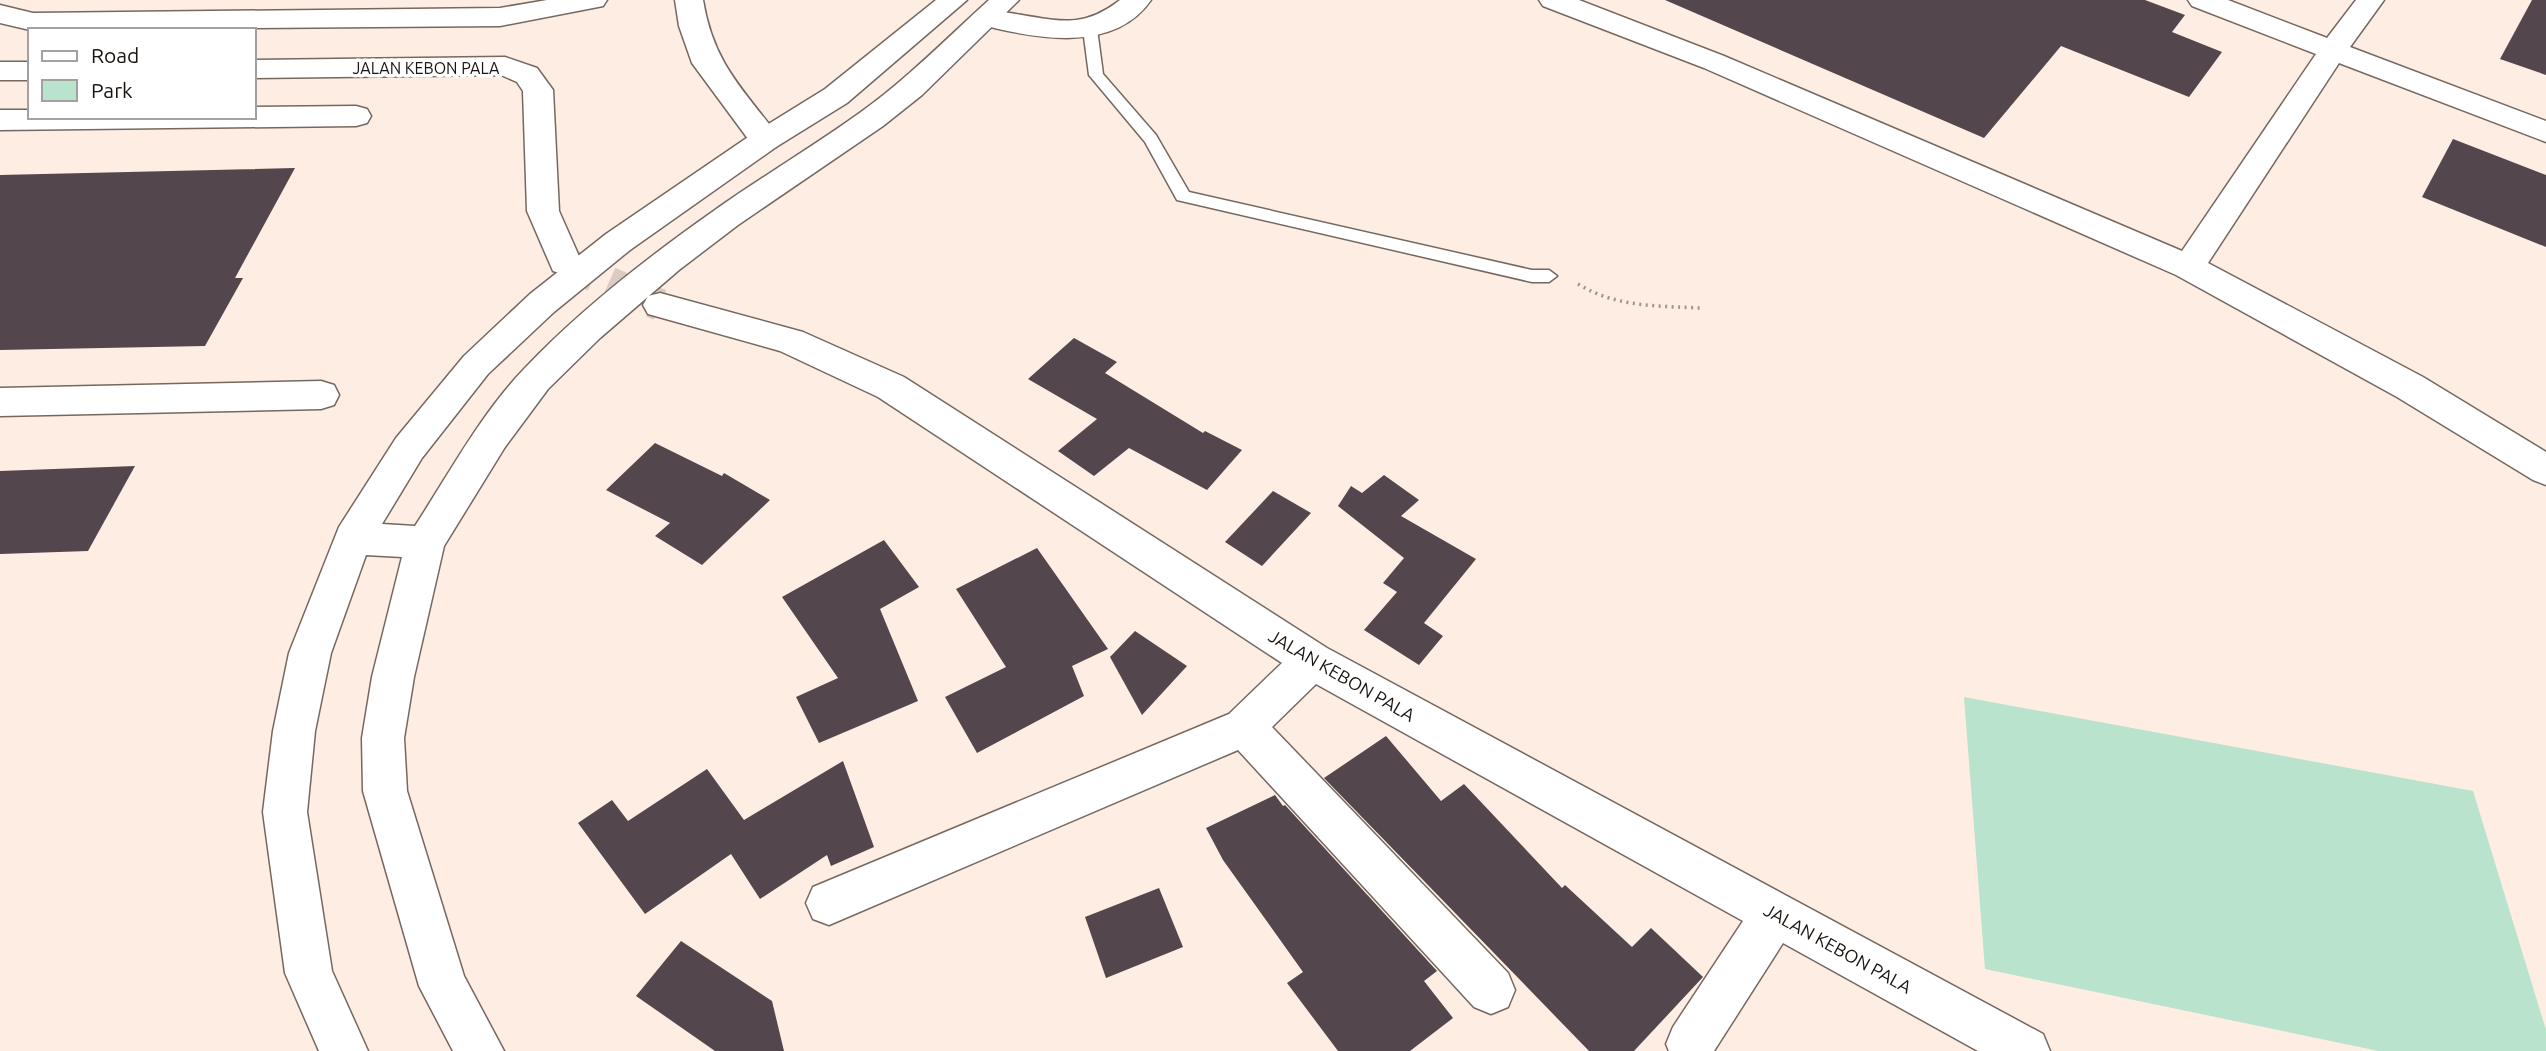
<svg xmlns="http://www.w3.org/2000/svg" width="2546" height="1051" font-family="Ubuntu,sans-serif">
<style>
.green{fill:#b9e3cc}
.building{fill:#53464d}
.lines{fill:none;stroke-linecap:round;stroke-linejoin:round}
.minor-tunnel{stroke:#dbccc3;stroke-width:32;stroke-dasharray:32 16;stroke-linecap:butt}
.service-casing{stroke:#766860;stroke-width:3}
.minor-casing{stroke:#766860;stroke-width:3}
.tertiary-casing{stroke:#766860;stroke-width:3}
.path{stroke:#a0958d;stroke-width:3.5;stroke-dasharray:2 4.5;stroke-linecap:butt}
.service{fill:#fff;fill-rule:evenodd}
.minor{fill:#fff;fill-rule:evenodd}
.tertiary{fill:#fff;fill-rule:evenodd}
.labels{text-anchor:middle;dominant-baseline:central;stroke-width:7;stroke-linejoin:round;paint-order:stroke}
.far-street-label{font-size:16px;fill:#191410;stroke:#fff}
.street-label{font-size:18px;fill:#191410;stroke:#fff}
</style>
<rect width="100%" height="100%" fill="#fdede3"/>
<polygon class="green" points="1964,697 2473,791 2546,1030 2546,1051 2379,1051 1985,969"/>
<g class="building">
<polygon points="1665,0 2145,0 2185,15 2172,32 2222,52 2189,97 2061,46 1984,138"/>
<polygon points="2532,0 2546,0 2546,75 2500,59"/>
<polygon points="2453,139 2546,175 2546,247 2422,197"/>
<polygon points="295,168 235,278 243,278 205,346 0,350 0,175"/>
<polygon points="1074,338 1117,362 1105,373 1203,433 1205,431 1242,450 1207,490 1129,448 1094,476 1058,451 1097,419 1028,379"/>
<polygon points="655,443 722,476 724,473 770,500 702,565 655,536 670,523 606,490"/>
<polygon points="135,466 88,551 0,554 0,471"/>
<polygon points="1384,475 1419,500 1401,516 1476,559 1424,623 1443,636 1419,665 1364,630 1397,592 1383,583 1404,558 1338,506 1351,486 1362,493"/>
<polygon points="1273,491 1311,513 1262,566 1225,542"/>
<polygon points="884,540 919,587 880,609 918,701 819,743 796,697 838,678 782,597"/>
<polygon points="1037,548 1108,649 1072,666 1084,696 977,753 945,697 1006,667 956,589"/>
<polygon points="1135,631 1187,666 1142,715 1110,657"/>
<polygon points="1386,736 1441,801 1464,784 1562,888 1565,885 1632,947 1651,928 1703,977 1634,1051 1589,1051 1324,778"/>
<polygon points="843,761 874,847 831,866 827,855 760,899 731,854 645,914 578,823 612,800 628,821 707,769 744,820"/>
<polygon points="1275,795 1283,806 1285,805 1437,971 1424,981 1453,1018 1410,1051 1338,1051 1287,983 1303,972 1223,860 1206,828"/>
<polygon points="1159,888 1183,947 1106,978 1085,917"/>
<polygon points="681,941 772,1001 784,1051 715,1051 636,996"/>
</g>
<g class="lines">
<polyline class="minor-tunnel" points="565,263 660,305"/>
<g class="service-casing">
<polygon id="service" points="1090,25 1097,29 1103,74 1156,135 1189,192 1532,270 1549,270 1557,276 1549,282 1532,282 1177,200 1145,142 1089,75 1083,29"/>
</g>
<g class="minor-casing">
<g id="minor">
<polygon points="547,0 607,0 603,6 593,8 500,26 30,30 0,23 0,5 33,13 500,8"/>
<path d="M675 0H703C713 61 740 86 776 133L780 140 776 147 765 150 754 147 692 63 679 26Z"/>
<path d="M1120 0H1151C1113 55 1033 38 978 24L974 18 978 12C991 9 1003 12 1016 14 1059 21 1083 29 1120 0Z"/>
<polygon points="1539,0 1579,0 1724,56 2182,251 2316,54 2192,6 2188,0 2228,0 2327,38 2356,0 2384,0 2350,47 2546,121 2546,142 2339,63 2208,263 2423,377 2546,452 2546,485 2533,480 2397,397 2176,275 1704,68 1543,6"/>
<polygon points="505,57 537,68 553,90 559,211 582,263 577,271 565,275 553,271 527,211 523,91 517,82 501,75 254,78 254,60"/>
<rect x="0" y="62" width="30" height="18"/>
<polygon points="356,106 367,109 371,116 367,123 356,126 0,130 0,110 30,110 30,117 254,117 254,107"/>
<polygon points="660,293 803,332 904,377 1327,648 2043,1034 2050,1051 1978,1051 1783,943 1714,1051 1669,1051 1666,1044 1673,1027 1743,921 1316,684 1272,727 1508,973 1515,990 1508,1007 1491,1014 1474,1007 1238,750 829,925 813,919 806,903 813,887 1229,714 1282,663 878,397 780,351 648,314 643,305 648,296"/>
<polygon points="321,381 334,385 339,395 334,405 321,409 0,416 0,388"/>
</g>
</g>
<g class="tertiary-casing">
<path id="tertiary" d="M936 0H967L847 103 776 147 630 250 554 312 488 374 422 458 382 524 415 526C449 474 480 415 524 369 580 310 648 257 715 210 763 176 814 146 861 112 907 79 947 38 989 0H1019L922 95 883 126 738 225 679 270 600 338 548 389 505 447 444 546 414 677 404 738 407 791 464 976 504 1051H453L419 986 363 791 362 738 372 677 402 557 366 555 331 653 315 731 307 812 332 971 368 1051H319L285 973 263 812 273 731 289 653 339 527 396 438 464 356 530 294 606 234 754 133 825 89Z"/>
</g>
<path class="path" d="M1578 284C1615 307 1657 306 1700 308"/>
<use href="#service" class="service"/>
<use href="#minor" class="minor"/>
<use href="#tertiary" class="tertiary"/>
</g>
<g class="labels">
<g class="far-street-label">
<text x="426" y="68">JALAN KEBON PALA</text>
</g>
<g class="street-label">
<text transform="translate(1342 675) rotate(30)">JALAN KEBON PALA</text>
<text transform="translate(1838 948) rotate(29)">JALAN KEBON PALA</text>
</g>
</g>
<rect x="28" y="28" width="228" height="91" fill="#ffffff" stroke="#a3a19f" stroke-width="2"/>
<rect x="42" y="51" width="35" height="10" fill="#ffffff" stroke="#a3a19f" stroke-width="2"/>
<text x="91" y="63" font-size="21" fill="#191410">Road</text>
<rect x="42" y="80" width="35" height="21" fill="#b9e3cc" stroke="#a3a19f" stroke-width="2"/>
<text x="91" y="98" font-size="21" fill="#191410">Park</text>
</svg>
